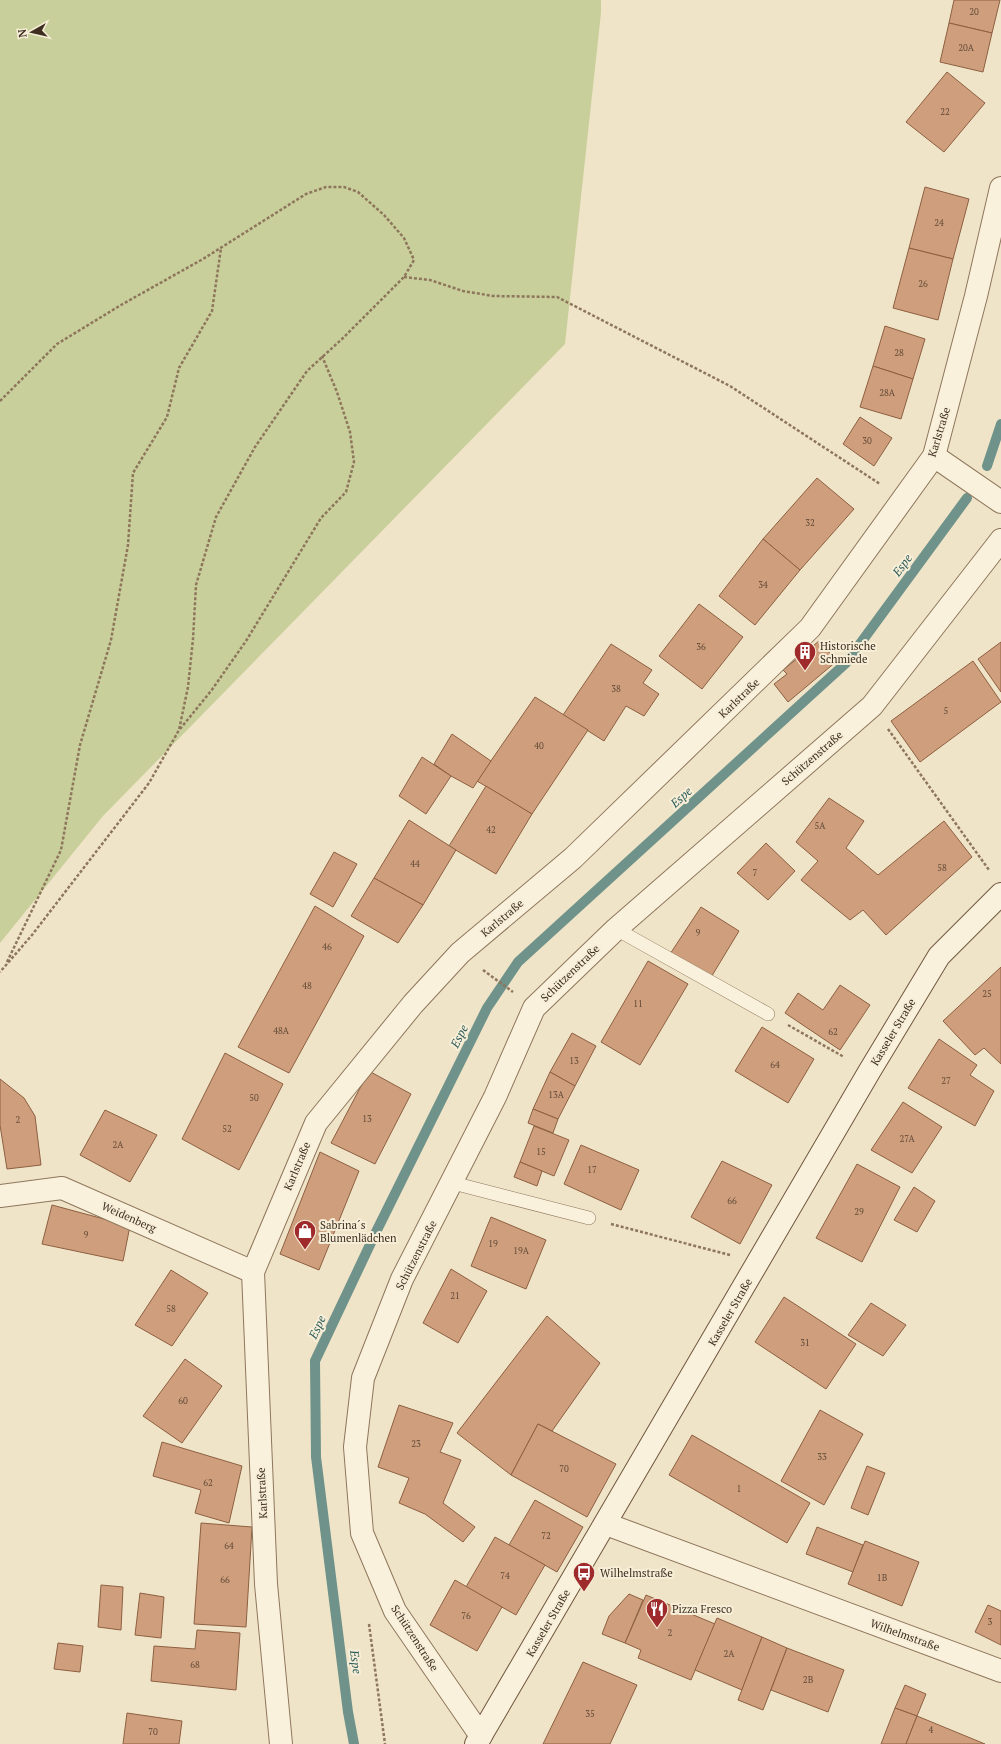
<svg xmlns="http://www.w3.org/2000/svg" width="1001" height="1744" font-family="'PT Serif',serif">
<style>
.green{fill:#c9cf9b}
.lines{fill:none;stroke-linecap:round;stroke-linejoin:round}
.stream{stroke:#6f938a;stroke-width:10}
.building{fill:#cf9f7d;stroke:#8d5f41}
.lane-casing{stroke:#8d765c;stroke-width:14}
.street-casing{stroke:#8d765c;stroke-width:24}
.secondary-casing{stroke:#6f573f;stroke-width:24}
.path{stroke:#8d765c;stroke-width:2.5;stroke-dasharray:3 2;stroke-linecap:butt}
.lane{stroke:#faf1dc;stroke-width:13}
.street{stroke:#faf1dc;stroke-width:22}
.secondary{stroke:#faf1dc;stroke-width:22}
.labels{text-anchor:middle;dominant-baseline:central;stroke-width:4;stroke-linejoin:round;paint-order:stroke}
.number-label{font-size:9px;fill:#624a37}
.street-label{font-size:11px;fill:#3d2e20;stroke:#f7eed8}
.poi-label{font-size:11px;fill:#3d2e20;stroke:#f7eed8;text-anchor:start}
.water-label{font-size:12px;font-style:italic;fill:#2f5d5a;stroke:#f7eed8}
</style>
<rect width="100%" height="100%" fill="#f0e4c8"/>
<polygon class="green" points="0,0 601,0 601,13 565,344 103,816 0,943"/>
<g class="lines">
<g class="stream">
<polyline points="987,466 1001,424"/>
<polyline points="354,1744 348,1712 316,1457 315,1361 376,1232 487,1008 518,962 846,663 967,498"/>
</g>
</g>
<g class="building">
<polygon points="954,0 1000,0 992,33 949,23"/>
<polygon points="949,23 992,33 983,72 940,62"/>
<polygon points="947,72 985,103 944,152 906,122"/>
<polygon points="925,187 969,199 953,259 909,248"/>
<polygon points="909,248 953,259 938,320 893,308"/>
<polygon points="885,326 925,339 913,379 873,366"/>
<polygon points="873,366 913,379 901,419 860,407"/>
<polygon points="860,417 892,438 874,466 843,444"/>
<polygon points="817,478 854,509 800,570 763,539"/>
<polygon points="763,539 800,570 755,625 719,596"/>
<polygon points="699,604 743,637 702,689 659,656"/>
<polygon points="819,641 837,661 788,702 774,684 787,674 783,670"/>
<polygon points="1001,642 1001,692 978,659"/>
<polygon points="611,644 652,670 643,683 659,694 644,716 626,706 604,741 563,715"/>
<polygon points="973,661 1001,702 920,762 891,721"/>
<polygon points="535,697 588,730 532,814 477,781"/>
<polygon points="452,734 491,761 473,788 451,776 434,764"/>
<polygon points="422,757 451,776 426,814 399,796"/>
<polygon points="486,786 532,814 496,874 449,846"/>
<polygon points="829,798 864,821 846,848 878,875 944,821 972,857 886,935 863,910 850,920 801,880 818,861 796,842"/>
<polygon points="409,820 456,850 423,905 374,878"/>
<polygon points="766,843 795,871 768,900 737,873"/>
<polygon points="334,852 357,864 333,907 310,894"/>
<polygon points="374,878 423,905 398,943 351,916"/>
<polygon points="315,906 364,936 289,1073 238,1047"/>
<polygon points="701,907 739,931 710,979 670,954"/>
<polygon points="648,961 688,984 640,1065 601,1042"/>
<polygon points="1001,967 1001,1064 984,1048 975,1055 943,1021"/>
<polygon points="840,985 870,1005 840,1050 785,1013 798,993 823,1010"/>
<polygon points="762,1027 814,1059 788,1103 735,1071"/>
<polygon points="572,1033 596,1046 575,1086 550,1072"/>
<polygon points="939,1039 977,1065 970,1075 994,1091 975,1126 908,1088"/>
<polygon points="225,1053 283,1084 239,1170 182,1139"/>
<polygon points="369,1071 411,1094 375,1164 331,1143"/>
<polygon points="550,1072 575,1086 558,1119 533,1109"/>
<polygon points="0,1079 24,1098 35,1116 41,1165 7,1169 0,1125"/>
<polygon points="903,1102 942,1127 912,1173 871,1150"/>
<polygon points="533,1109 558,1119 553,1133 528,1123"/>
<polygon points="105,1110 157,1135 130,1182 80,1155"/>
<polygon points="534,1126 569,1140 554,1176 520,1162"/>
<polygon points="581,1145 639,1170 621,1210 564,1184"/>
<polygon points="320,1152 359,1171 319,1270 280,1254"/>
<polygon points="722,1161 772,1185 740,1244 691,1217"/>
<polygon points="520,1162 542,1171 537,1186 514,1177"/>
<polygon points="857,1164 900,1187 862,1262 816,1238"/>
<polygon points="914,1187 935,1201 917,1232 894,1220"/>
<polygon points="52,1205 130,1226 123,1261 42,1244"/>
<polygon points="491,1217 546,1240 526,1289 471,1266"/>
<polygon points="451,1269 487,1291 458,1343 423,1323"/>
<polygon points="171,1270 208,1293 172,1346 135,1325"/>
<polygon points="784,1297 856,1344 826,1389 755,1342"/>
<polygon points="871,1303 906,1325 883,1356 848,1335"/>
<polygon points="547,1316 600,1363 552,1431 538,1424 511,1475 457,1433"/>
<polygon points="185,1359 222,1386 182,1443 143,1416"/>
<polygon points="399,1405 453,1423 440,1452 461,1460 443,1503 475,1527 463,1542 425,1514 399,1503 409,1478 378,1467"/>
<polygon points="820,1410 863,1434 824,1505 781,1481"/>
<polygon points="538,1424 616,1464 587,1517 511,1475"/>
<polygon points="692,1435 810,1503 787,1543 669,1475"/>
<polygon points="162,1442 242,1466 229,1523 195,1513 201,1490 153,1476"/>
<polygon points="867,1466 885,1473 868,1515 851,1508"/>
<polygon points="535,1500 583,1527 557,1572 509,1545"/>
<polygon points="201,1523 252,1527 246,1627 194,1624"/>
<polygon points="817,1527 863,1545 853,1572 806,1554"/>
<polygon points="495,1537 545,1565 516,1615 466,1587"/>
<polygon points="865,1541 919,1562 902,1606 848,1584"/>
<polygon points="455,1580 502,1607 477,1651 430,1625"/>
<polygon points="101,1585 123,1587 121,1630 98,1627"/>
<polygon points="140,1593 164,1597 161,1638 135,1635"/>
<polygon points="629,1594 643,1600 625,1643 602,1634 609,1616"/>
<polygon points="646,1595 715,1624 691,1680 638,1658 641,1650 625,1643"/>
<polygon points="988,1605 1001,1611 1001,1645 975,1632"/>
<polygon points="717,1618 762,1637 742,1690 695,1670"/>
<polygon points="197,1630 240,1633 236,1690 151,1681 154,1646 195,1649"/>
<polygon points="762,1637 787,1648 763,1710 738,1700"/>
<polygon points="58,1643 83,1646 80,1672 54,1669"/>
<polygon points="787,1648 844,1670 828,1712 771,1690"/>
<polygon points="583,1662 637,1685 610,1744 543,1744"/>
<polygon points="905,1685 926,1694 917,1716 895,1708"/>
<polygon points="895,1708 917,1716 906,1744 881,1744"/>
<polygon points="127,1713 182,1721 179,1744 123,1744"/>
<polygon points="917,1716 985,1744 906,1744"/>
</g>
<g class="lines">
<g class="lane-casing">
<g id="lane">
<polyline points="616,929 768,1014"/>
<polyline points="453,1183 589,1218"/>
</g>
</g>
<g class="street-casing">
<g id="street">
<polyline points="934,456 1001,502"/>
<polyline points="0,1196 62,1188 253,1272"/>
<polyline points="606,1524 1001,1671"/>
<polyline points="481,1736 395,1611 362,1533 355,1447 363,1378 402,1279 495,1097 534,1008 616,929 872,706 1001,540"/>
<polyline points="281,1744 266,1584 253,1272 316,1123 413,1004 460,953 573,858 810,628 934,456 976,296 1001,188"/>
</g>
</g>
<g class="secondary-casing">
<polyline id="secondary" points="476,1744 869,1072 939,956 1001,894"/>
</g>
<g class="path">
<polyline points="404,277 430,280 463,291 493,296 557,297 730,386 880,484"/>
<polyline points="0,401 57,344 121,305 203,259 306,194 326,187 344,187 358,192 384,215 404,238 414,260 404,277 342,339 307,371 255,447 216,517 196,585 193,639 188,687 179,730 149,783 32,935 0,972"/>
<polyline points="180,729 211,691 246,641 321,518 346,492 354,462 350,432 337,392 322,356"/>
<polyline points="888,729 989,870"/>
<polyline points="7,962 61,850 80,745 111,640 128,545 133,473 167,417 179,368 212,311 221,248"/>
<polyline points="483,970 513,992"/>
<polyline points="788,1025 844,1057"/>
<polyline points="611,1224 730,1255"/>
<polyline points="369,1624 385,1744"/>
</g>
<use href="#lane" class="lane"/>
<use href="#street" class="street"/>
<use href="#secondary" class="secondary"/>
</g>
<defs>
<g id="building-pin" transform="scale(1.15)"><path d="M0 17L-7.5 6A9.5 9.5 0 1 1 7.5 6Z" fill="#9e2a2b" stroke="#f7eed8"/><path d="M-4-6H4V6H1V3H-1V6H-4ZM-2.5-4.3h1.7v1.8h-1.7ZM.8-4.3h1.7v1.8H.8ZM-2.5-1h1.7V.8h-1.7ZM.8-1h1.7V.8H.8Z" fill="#fff"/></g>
<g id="shop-pin" transform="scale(1.15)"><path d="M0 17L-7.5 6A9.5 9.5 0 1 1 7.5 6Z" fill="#9e2a2b" stroke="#f7eed8"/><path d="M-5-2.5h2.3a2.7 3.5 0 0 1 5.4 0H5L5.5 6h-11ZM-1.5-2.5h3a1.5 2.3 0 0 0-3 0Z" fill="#fff"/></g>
<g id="bus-pin" transform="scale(1.15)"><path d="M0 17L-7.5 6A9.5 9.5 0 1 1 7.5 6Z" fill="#9e2a2b" stroke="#f7eed8"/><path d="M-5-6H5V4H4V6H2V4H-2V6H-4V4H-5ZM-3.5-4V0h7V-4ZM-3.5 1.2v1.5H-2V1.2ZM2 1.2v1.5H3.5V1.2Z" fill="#fff"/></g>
<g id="restaurant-pin" transform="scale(1.15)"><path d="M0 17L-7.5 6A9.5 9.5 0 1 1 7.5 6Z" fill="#9e2a2b" stroke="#f7eed8"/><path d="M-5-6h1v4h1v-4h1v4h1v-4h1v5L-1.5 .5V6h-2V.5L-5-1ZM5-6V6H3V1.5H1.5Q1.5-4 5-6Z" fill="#fff"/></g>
</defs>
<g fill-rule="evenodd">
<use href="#building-pin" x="805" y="652"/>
<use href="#shop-pin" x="305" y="1231"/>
<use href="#bus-pin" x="584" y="1573"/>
<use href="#restaurant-pin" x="657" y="1609"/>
</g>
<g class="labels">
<g class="number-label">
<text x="974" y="12">20</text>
<text x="966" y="48">20A</text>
<text x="945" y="112">22</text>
<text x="939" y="223">24</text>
<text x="923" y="284">26</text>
<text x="899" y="353">28</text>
<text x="887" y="393">28A</text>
<text x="867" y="441">30</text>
<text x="810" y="523">32</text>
<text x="763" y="585">34</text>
<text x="701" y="647">36</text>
<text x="616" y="689">38</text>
<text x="946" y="711">5</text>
<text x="539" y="746">40</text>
<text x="820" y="826">5A</text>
<text x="491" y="830">42</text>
<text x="415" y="864">44</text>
<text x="942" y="868">58</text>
<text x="755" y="873">7</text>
<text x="698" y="933">9</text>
<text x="327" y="947">46</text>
<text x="307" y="986">48</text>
<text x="987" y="994">25</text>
<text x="638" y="1004">11</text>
<text x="281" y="1031">48A</text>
<text x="833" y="1032">62</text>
<text x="574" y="1061">13</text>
<text x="775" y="1065">64</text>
<text x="946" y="1081">27</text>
<text x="556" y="1095">13A</text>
<text x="254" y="1098">50</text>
<text x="367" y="1119">13</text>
<text x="18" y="1120">2</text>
<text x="227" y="1129">52</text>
<text x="907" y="1139">27A</text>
<text x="118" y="1145">2A</text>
<text x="541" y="1152">15</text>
<text x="592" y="1170">17</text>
<text x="732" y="1201">66</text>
<text x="859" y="1212">29</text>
<text x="86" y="1235">9</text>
<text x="493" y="1244">19</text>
<text x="521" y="1251">19A</text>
<text x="455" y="1296">21</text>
<text x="171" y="1309">58</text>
<text x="805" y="1343">31</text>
<text x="183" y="1401">60</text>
<text x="416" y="1444">23</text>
<text x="822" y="1457">33</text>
<text x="564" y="1469">70</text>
<text x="208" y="1483">62</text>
<text x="739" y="1489">1</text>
<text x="546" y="1536">72</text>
<text x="229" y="1546">64</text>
<text x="505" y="1576">74</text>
<text x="882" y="1578">1B</text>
<text x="225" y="1580">66</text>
<text x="466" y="1616">76</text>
<text x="990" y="1622">3</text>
<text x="670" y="1633">2</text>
<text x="729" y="1654">2A</text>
<text x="195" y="1665">68</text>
<text x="808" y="1680">2B</text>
<text x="590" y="1714">35</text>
<text x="931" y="1730">4</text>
<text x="153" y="1732">70</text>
</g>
<g class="street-label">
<text transform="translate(939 432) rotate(-73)">Karlstraße</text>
<text transform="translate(739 698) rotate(-44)">Karlstraße</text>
<text transform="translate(812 758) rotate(-41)">Schützenstraße</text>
<text transform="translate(502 918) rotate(-40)">Karlstraße</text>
<text transform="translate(570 973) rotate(-44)">Schützenstraße</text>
<text transform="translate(893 1032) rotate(-59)">Kasseler Straße</text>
<text transform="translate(297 1166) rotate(-67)">Karlstraße</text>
<text transform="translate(129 1217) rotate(24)">Weidenberg</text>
<text transform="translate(416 1255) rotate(-63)">Schützenstraße</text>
<text transform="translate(730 1312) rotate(-60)">Kasseler Straße</text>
<text transform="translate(262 1493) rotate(-93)">Karlstraße</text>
<text transform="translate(548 1623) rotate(-60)">Kasseler Straße</text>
<text transform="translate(905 1635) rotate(20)">Wilhelmstraße</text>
<text transform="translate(415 1638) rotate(57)">Schützenstraße</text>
</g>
<g class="poi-label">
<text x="820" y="646">Historische<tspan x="820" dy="13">Schmiede</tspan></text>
<text x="320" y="1225">Sabrina´s<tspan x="320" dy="13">Blumenlädchen</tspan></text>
<text x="600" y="1573">Wilhelmstraße</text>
<text x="672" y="1609">Pizza Fresco</text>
</g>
<g class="water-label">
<text transform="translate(902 565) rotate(-54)">Espe</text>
<text transform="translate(681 797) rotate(-42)">Espe</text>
<text transform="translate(459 1036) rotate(-64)">Espe</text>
<text transform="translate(317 1327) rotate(-65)">Espe</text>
<text transform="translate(356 1662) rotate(82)">Espe</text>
</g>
</g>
<g transform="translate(32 32) rotate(262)" stroke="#f7eed8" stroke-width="3" paint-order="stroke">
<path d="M0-3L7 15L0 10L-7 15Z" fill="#3d2e20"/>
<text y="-6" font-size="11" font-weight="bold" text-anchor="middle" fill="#3d2e20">N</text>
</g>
</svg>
